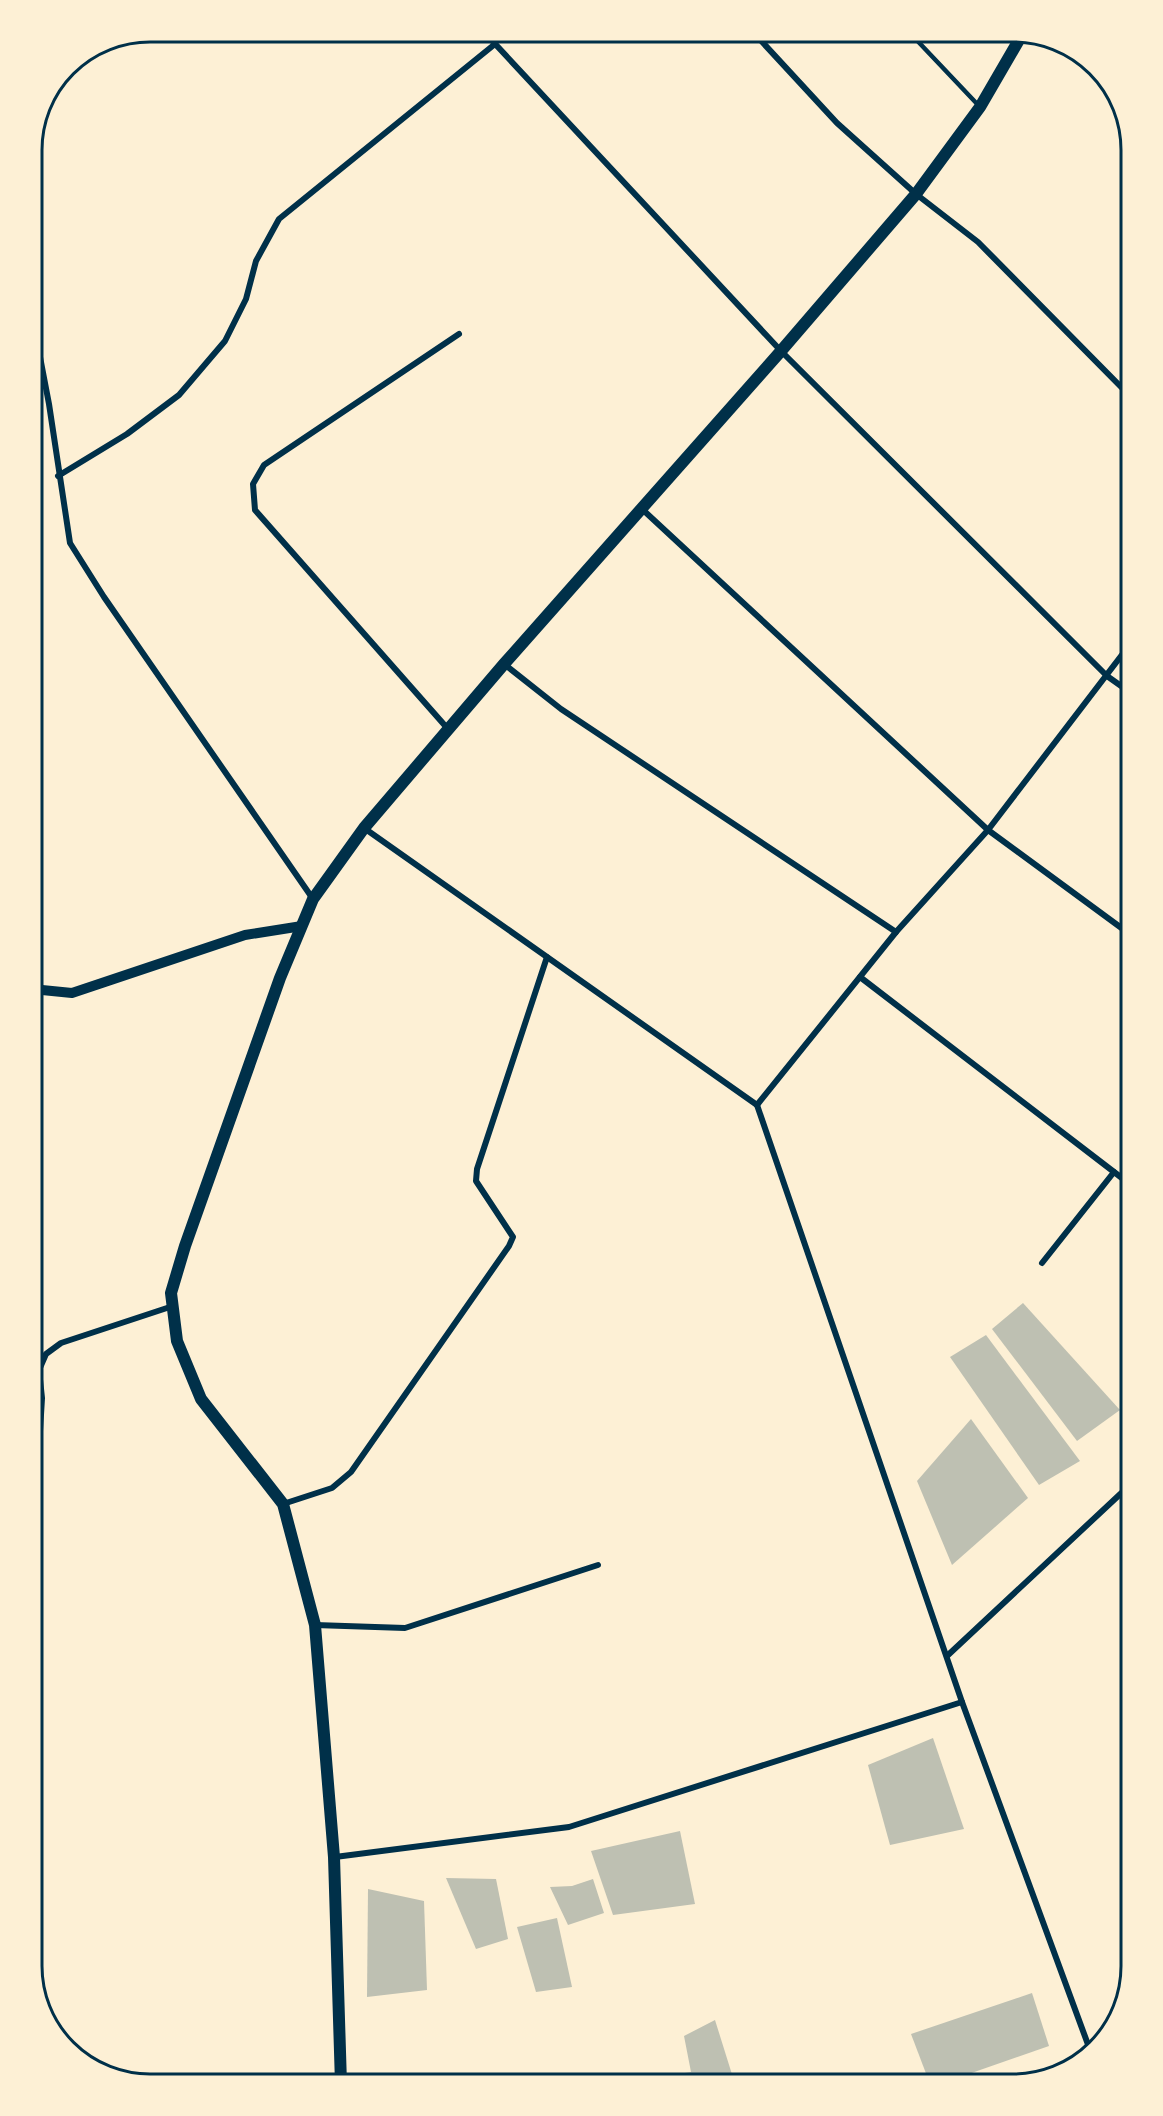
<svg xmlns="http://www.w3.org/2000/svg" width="1163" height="2116" font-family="'Open Sans',sans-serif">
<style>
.building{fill:#bec0b2}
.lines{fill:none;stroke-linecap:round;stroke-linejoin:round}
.service{stroke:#003049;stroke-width:4.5}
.minor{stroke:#003049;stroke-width:6}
.tertiary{stroke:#003049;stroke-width:10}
.secondary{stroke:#003049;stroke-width:12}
.rim{fill:none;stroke:#003049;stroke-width:3}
</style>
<rect width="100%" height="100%" fill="#fdf0d5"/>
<g class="building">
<polygon points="1023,1303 1120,1410 1077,1441 992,1329"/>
<polygon points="986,1335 1080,1461 1039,1485 950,1357"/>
<polygon points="971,1419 1028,1498 952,1565 917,1481"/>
<polygon points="933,1738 964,1829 890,1845 868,1765"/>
<polygon points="680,1831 695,1904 613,1915 591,1851"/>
<polygon points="446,1878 496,1879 508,1939 476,1949"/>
<polygon points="593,1879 604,1913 568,1925 550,1887 572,1886"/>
<polygon points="368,1889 424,1901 427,1990 367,1997"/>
<polygon points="557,1918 572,1987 536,1992 517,1927"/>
<polygon points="1032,1993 1049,2046 940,2084 930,2084 911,2034"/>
<polygon points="715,2020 735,2084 649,2084 648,2079 691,2072 684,2036"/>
</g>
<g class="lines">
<polyline class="service" points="909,32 980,107"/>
<g class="minor">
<polyline points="484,32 781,351 1107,676 1131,693"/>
<polyline points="753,32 837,123 916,194 978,242 1131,397"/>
<polyline points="32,315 49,404 70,543 104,597 313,899"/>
<polyline points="58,476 127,434 179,395 225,341 246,299 256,261 279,219 495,44"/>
<polyline points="642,509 988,830 1131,935"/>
<polyline points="504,664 561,709 896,932"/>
<polyline points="448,729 255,510 253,484 264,465 459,334"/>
<polyline points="364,828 757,1105"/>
<polyline points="860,977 1131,1185"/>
<polyline points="757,1105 962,1702 1090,2050"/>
<polyline points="757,1105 896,932 988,830 1131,643"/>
<polyline points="1042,1263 1114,1172"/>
<polyline points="32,1499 38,1464 42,1398 39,1370 46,1354 61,1343 173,1306"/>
<polyline points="283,1504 332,1488 351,1472 509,1246 513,1237 476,1181 477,1169 547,957"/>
<polyline points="315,1625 405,1628 598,1565"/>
<polyline points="947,1656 1131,1484"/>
<polyline points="335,1857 569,1827 962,1702"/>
</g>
<polyline class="tertiary" points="32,989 72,993 245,935 302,926"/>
<polyline class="secondary" points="341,2084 334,1857 315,1625 283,1504 201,1399 177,1341 171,1293 185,1246 280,978 313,899 364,828 504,664 781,351 916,194 980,107 1023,33"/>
</g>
<path d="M0 0H1163V2116H0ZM150 42H1013A108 108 0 0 1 1121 150V1966A108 108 0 0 1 1013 2074H150A108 108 0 0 1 42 1966V150A108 108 0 0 1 150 42Z" fill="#fdf0d5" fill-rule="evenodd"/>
<path class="rim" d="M150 42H1013A108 108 0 0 1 1121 150V1966A108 108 0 0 1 1013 2074H150A108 108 0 0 1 42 1966V150A108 108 0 0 1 150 42Z"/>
</svg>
